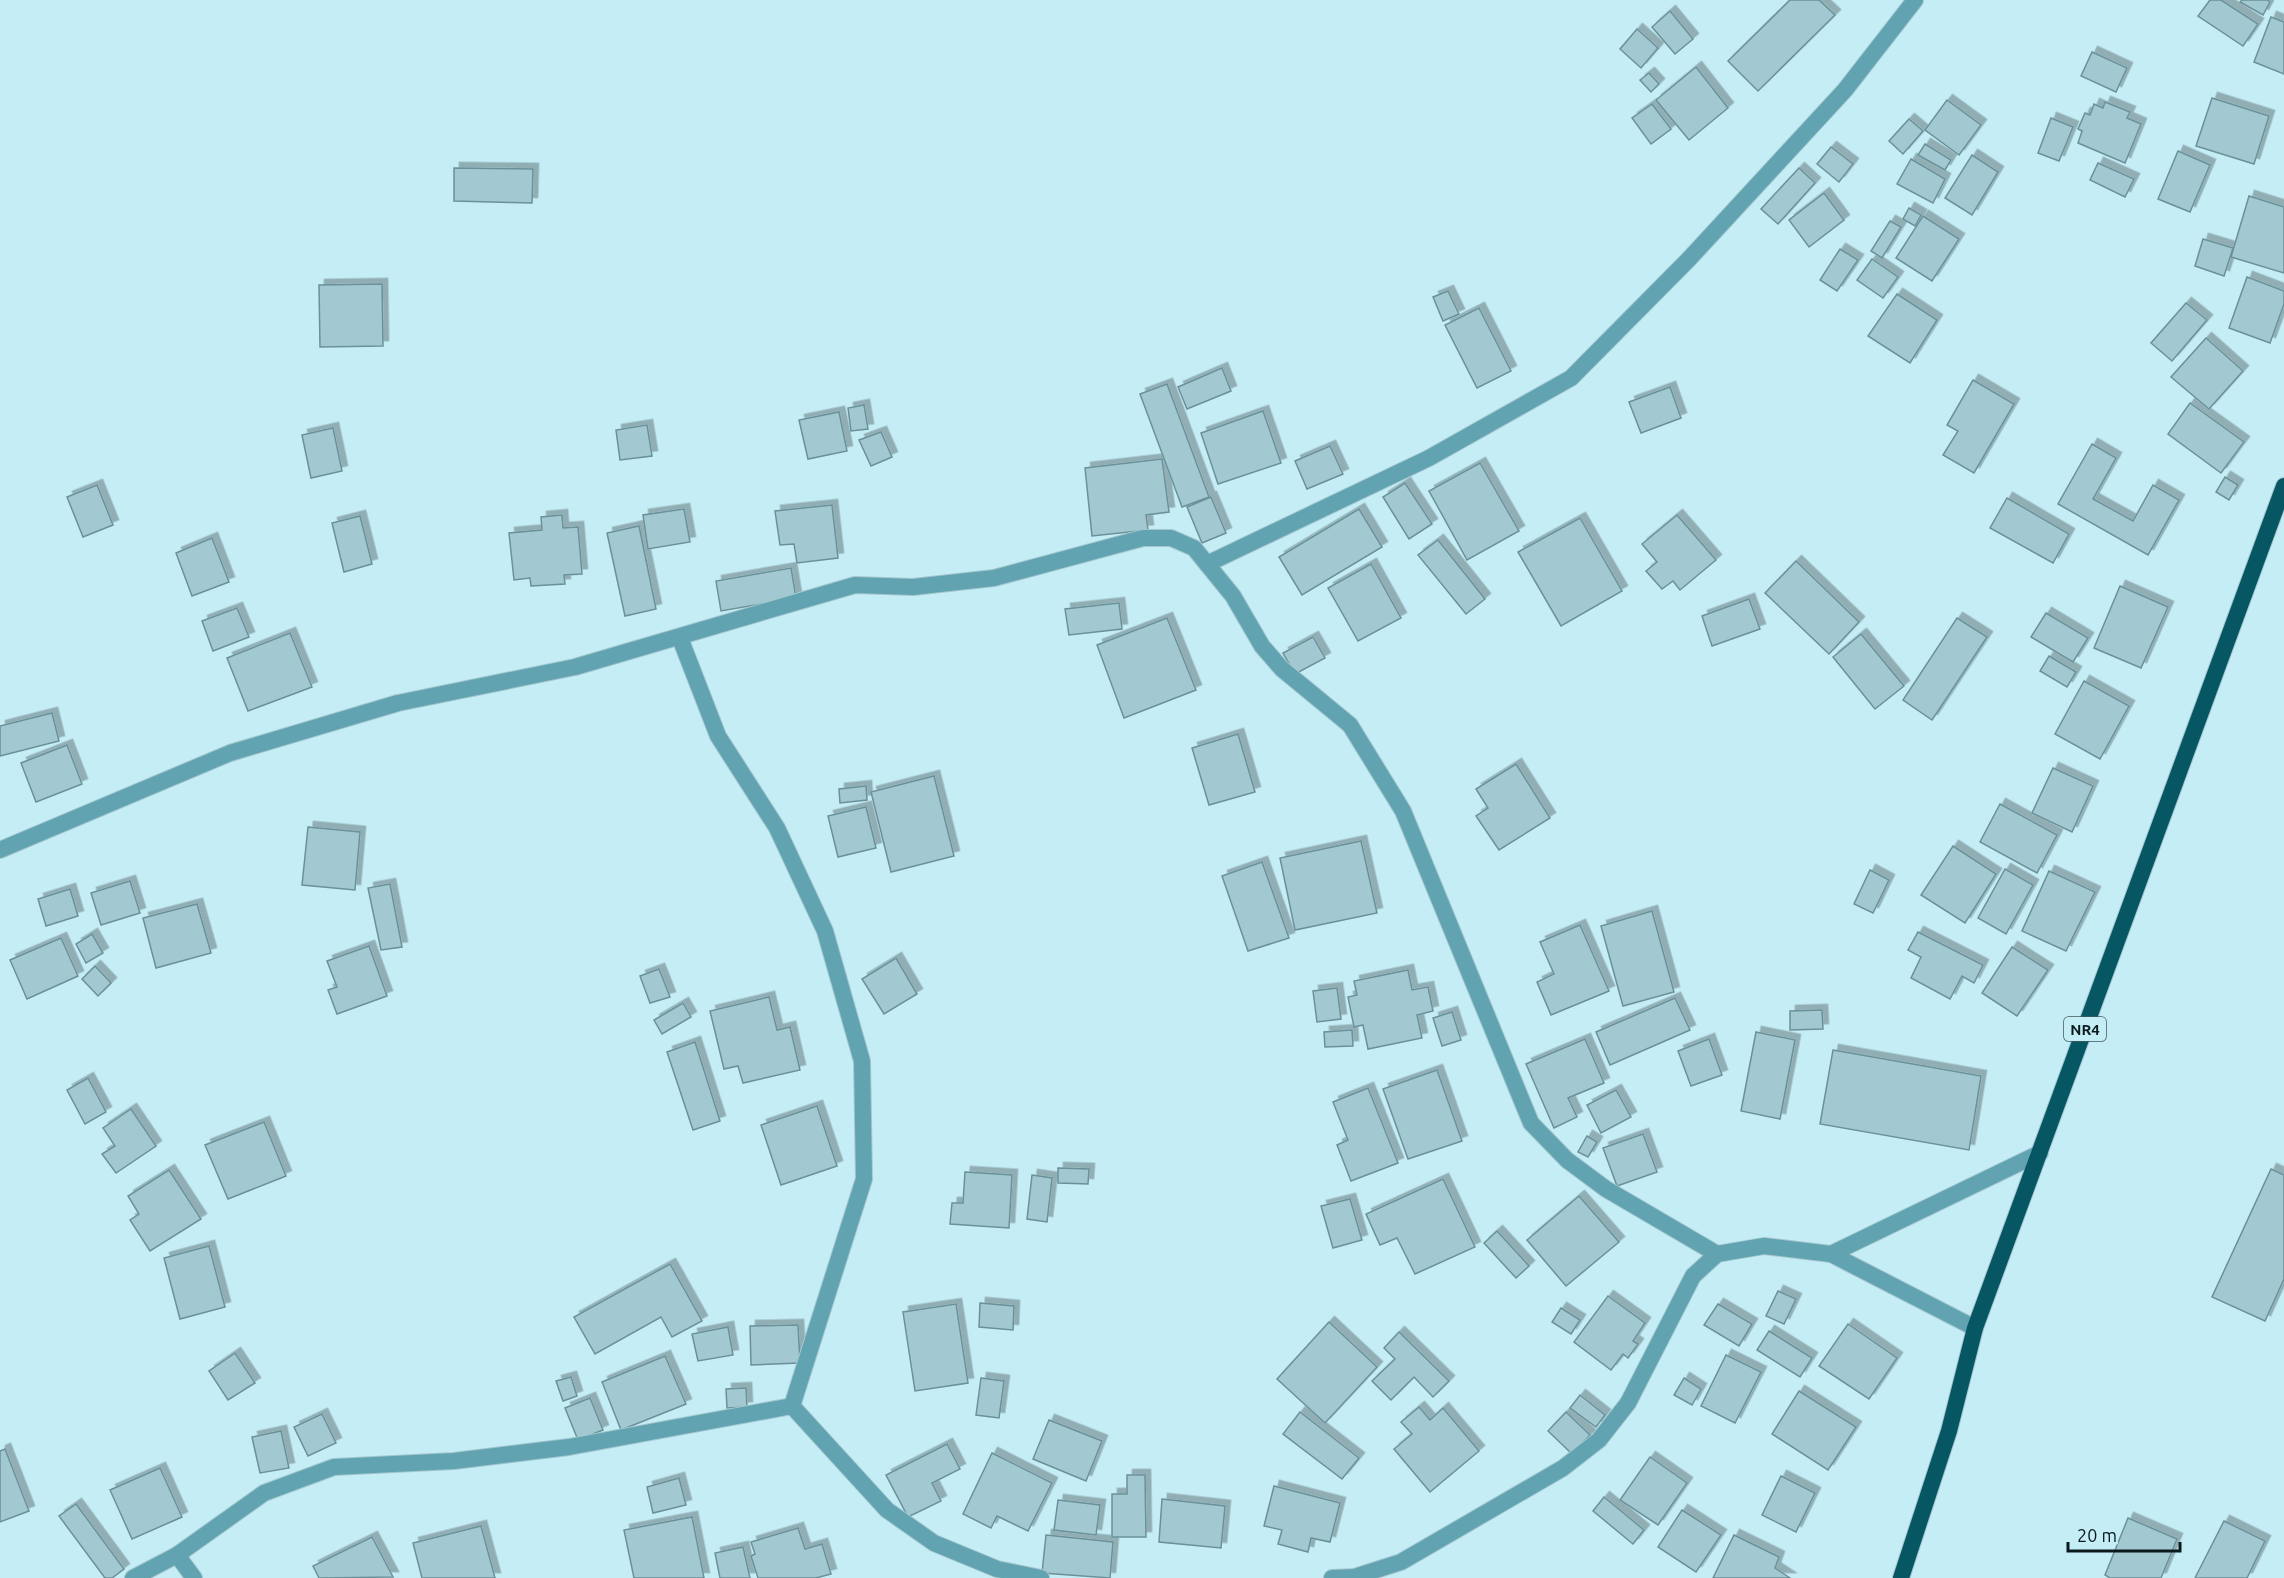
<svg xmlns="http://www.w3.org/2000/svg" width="2284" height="1578" font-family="Ubuntu,sans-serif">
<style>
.building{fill:#a2c9d1;stroke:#6b9199;stroke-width:1.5;filter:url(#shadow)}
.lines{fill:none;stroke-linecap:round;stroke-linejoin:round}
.minor-casing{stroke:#a4c7cf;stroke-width:18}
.trunk-casing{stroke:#a4c7cf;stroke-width:18}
.minor{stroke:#61a3b0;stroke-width:16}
.trunk{stroke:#075663;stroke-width:16}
.labels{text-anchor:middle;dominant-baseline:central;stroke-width:4.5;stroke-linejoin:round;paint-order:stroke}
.shield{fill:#c5edf6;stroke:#43595e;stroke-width:1.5}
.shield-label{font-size:15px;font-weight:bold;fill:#0b1a1d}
</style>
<defs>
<filter id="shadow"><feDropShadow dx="5.5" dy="-5.5" stdDeviation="0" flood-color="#0004"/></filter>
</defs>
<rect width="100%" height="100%" fill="#c5edf6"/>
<g class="building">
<polygon points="1790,0 1819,0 1835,15 1758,91 1728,61"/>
<polygon points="2210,0 2221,0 2258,24 2243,46 2198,16"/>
<polygon points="2242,0 2267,0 2270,2 2263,15 2240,2"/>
<polygon points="1670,11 1693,39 1675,54 1652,27"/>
<polygon points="2271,17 2284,22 2284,74 2254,62"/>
<polygon points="1637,29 1658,48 1641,68 1620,49"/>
<polygon points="2092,52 2127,68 2116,92 2081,76"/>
<polygon points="1696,67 1728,108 1689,140 1656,100"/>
<polygon points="1649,73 1659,84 1651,92 1640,80"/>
<polygon points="2212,98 2269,116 2254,164 2196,146"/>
<polygon points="1947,100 1981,125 1959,155 1925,130"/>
<polygon points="2105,102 2130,112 2127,118 2141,124 2125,163 2078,143 2082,131 2078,129 2085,113 2090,115 2094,104 2103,108"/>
<polygon points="1652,104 1671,129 1651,144 1632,118"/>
<polygon points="2051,118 2073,127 2059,161 2038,153"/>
<polygon points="1909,119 1923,131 1903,154 1889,141"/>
<polygon points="1925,144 1951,160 1945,170 1918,155"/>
<polygon points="1831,147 1853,164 1839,182 1817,164"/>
<polygon points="2178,151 2210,165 2190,212 2158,199"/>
<polygon points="1972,155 1998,172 1972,215 1945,198"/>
<polygon points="1911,159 1945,179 1933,203 1897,184"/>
<polygon points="2098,163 2134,179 2125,197 2090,180"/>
<polygon points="454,168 533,169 532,203 454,201"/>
<polygon points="1799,168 1815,183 1778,224 1761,209"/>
<polygon points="1824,193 1844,220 1809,247 1789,220"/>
<polygon points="2249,196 2284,207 2284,273 2231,257"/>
<polygon points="1909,208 1921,215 1915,226 1903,219"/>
<polygon points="1923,216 1959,239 1932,281 1896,258"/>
<polygon points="1890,221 1901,227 1882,258 1871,251"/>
<polygon points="2203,239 2233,248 2224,276 2195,266"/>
<polygon points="1840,249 1858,260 1837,291 1820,280"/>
<polygon points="1872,259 1898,277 1883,298 1857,280"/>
<polygon points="2247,277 2284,291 2284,304 2270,343 2229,328"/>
<polygon points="382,284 383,346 320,347 319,285"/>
<polygon points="1448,291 1459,314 1443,321 1433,297"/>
<polygon points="1897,294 1937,320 1910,363 1868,336"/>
<polygon points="2186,303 2207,320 2172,361 2151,343"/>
<polygon points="1479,308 1511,371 1477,388 1445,325"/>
<polygon points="2206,338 2243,371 2209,409 2171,377"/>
<polygon points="1222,368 1231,391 1187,409 1178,387"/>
<polygon points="1973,380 2014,404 1974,473 1943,455 1958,431 1947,425"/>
<polygon points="1167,384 1209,497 1182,507 1140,394"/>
<polygon points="1670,387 1681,418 1641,433 1629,402"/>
<polygon points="2190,403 2244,442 2221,473 2168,434"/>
<polygon points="864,405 868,429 851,431 848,408"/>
<polygon points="1263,411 1281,463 1218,484 1201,433"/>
<polygon points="839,412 847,451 808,459 799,420"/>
<polygon points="647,425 652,456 620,460 616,430"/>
<polygon points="333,428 342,471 311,478 302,435"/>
<polygon points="881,432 892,457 871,466 859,440"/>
<polygon points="2092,444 2116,458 2093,499 2133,521 2153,485 2179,500 2148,555 2058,504"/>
<polygon points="1330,446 1343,474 1307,489 1295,461"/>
<polygon points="1162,459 1169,512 1146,515 1148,530 1092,536 1085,468"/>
<polygon points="1480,463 1519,531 1467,560 1429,491"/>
<polygon points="2225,477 2238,485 2229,500 2216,492"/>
<polygon points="1405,483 1432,524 1409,539 1383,497"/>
<polygon points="97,485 113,525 83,537 67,497"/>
<polygon points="1211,497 1226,533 1202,543 1187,507"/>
<polygon points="2007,498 2069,534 2053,563 1990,528"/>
<polygon points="832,505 838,558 797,563 794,544 780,545 775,511"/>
<polygon points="684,509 690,542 648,549 643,515"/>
<polygon points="1359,509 1382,547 1302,595 1279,557"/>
<polygon points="562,515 563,528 578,527 582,574 564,575 565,584 531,586 530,578 514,580 509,533 542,530 541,517"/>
<polygon points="1677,515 1716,560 1680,590 1673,581 1662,589 1646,571 1657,562 1642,544"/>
<polygon points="360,516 372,564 344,572 332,523"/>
<polygon points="1580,518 1622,591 1561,626 1518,552"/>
<polygon points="639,526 656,609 625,616 607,533"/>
<polygon points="212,538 229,582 192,596 176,553"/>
<polygon points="1438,540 1485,599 1466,614 1418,555"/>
<polygon points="1796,561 1859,622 1829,654 1765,593"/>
<polygon points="1371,564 1401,618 1358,641 1328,588"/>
<polygon points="791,568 796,598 721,611 716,581"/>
<polygon points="2120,586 2168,607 2141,668 2094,648"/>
<polygon points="1749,599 1760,629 1712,646 1702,616"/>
<polygon points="1119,603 1122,629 1069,635 1065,609"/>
<polygon points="237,608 249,637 213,651 202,621"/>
<polygon points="2046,613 2088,638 2073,662 2031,637"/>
<polygon points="1167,618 1196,690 1124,718 1097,645"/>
<polygon points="1957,618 1987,637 1932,720 1903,700"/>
<polygon points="290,633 312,687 248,711 227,658"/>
<polygon points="1861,634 1904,686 1875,709 1833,657"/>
<polygon points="1313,637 1325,658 1295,674 1283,653"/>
<polygon points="2049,656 2076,672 2067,687 2040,671"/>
<polygon points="2084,681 2129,706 2100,759 2055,734"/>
<polygon points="52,713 59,741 0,756 0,726"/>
<polygon points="1238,734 1255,792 1209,805 1192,748"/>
<polygon points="67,745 82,784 36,802 21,763"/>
<polygon points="1516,764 1550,818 1499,850 1476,816 1488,808 1476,789"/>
<polygon points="2053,768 2093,786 2072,832 2032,813"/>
<polygon points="934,776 954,856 891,872 871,792"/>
<polygon points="866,786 867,800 840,803 839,789"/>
<polygon points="2000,804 2057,835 2037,873 1980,842"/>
<polygon points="866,807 876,848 838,857 828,816"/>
<polygon points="308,827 360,832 355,890 302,885"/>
<polygon points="1361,841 1377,913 1295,930 1280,858"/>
<polygon points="1953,846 1996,874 1965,923 1921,895"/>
<polygon points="1262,862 1289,938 1248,951 1222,876"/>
<polygon points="2005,869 2033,885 2006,934 1978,918"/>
<polygon points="1870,870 1889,880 1873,913 1854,904"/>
<polygon points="2049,871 2095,892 2066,951 2022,931"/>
<polygon points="130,881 140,913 101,925 91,893"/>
<polygon points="390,884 402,947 381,950 368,888"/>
<polygon points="70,889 78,916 46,926 38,899"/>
<polygon points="197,904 211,953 156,968 143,918"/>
<polygon points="1652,911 1674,992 1623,1006 1601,926"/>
<polygon points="1580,925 1609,991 1551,1015 1537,982 1554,974 1540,942"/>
<polygon points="1918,932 1983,965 1974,983 1962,976 1950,999 1911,978 1921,957 1908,950"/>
<polygon points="92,934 103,953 86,963 76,944"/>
<polygon points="61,938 78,976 27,999 10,960"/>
<polygon points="369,946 387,996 337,1014 328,990 337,987 327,961"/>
<polygon points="2012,947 2048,970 2017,1016 1982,993"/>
<polygon points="896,958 917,994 884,1014 862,979"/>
<polygon points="95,966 111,983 98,996 82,979"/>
<polygon points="659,969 670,997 650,1003 640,976"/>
<polygon points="1408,970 1412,990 1428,987 1433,1011 1417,1015 1422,1038 1368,1049 1363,1025 1354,1027 1348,997 1357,995 1354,981"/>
<polygon points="1337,988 1341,1019 1317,1022 1313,991"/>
<polygon points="769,997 777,1030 790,1027 800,1070 743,1083 738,1066 724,1069 710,1011"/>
<polygon points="1675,998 1690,1030 1610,1065 1596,1032"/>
<polygon points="683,1003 691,1017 662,1034 654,1020"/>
<polygon points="1822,1010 1823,1029 1790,1030 1790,1011"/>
<polygon points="1452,1012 1461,1040 1442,1046 1433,1018"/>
<polygon points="1352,1030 1353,1046 1325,1047 1324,1032"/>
<polygon points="1756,1032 1795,1040 1780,1119 1741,1111"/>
<polygon points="1585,1039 1604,1083 1568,1098 1577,1117 1554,1128 1526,1064"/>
<polygon points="1709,1039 1722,1075 1691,1086 1678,1051"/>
<polygon points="695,1042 720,1121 693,1130 667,1052"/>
<polygon points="1833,1050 1981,1076 1969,1150 1820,1124"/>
<polygon points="1437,1070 1462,1141 1408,1159 1383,1089"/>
<polygon points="88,1078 106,1112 85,1124 67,1090"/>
<polygon points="1368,1088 1398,1163 1351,1181 1337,1145 1348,1140 1333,1102"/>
<polygon points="1616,1090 1631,1117 1601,1133 1587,1105"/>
<polygon points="817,1106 837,1166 781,1185 761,1125"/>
<polygon points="131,1109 156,1146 116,1173 102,1154 115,1146 103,1128"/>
<polygon points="264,1122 286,1176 228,1199 205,1145"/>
<polygon points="1643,1134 1657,1172 1617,1186 1603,1148"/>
<polygon points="1587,1136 1597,1142 1588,1157 1578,1152"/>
<polygon points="1058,1168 1089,1169 1088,1184 1058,1183"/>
<polygon points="2271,1169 2284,1175 2284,1279 2265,1321 2212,1297"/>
<polygon points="169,1170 201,1219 150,1251 130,1220 139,1214 128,1196"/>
<polygon points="965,1172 1012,1175 1009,1228 950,1224 952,1203 963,1203"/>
<polygon points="1032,1175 1052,1178 1047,1222 1027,1219"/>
<polygon points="1443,1179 1475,1247 1415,1274 1397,1238 1380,1245 1366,1214"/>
<polygon points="1579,1196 1619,1242 1566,1286 1527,1240"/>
<polygon points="1350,1199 1362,1240 1333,1248 1321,1206"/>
<polygon points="1497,1231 1529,1266 1516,1278 1484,1243"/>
<polygon points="209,1246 225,1307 180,1319 164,1258"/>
<polygon points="670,1264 702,1321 672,1337 661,1317 595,1354 574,1317"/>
<polygon points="1778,1291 1796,1299 1784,1324 1766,1316"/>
<polygon points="1608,1296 1645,1323 1633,1341 1638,1344 1628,1358 1623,1354 1611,1370 1574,1342"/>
<polygon points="980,1303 1014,1306 1013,1330 979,1327"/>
<polygon points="956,1304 968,1383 915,1391 903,1312"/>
<polygon points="1718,1304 1752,1324 1739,1346 1704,1325"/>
<polygon points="1561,1308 1580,1320 1571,1334 1552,1322"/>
<polygon points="1329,1322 1377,1367 1325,1423 1277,1379"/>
<polygon points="1848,1324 1897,1358 1869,1399 1819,1366"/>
<polygon points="798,1325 800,1363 751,1365 750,1326"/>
<polygon points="728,1327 733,1355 698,1361 692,1334"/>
<polygon points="1769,1331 1812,1358 1800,1377 1757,1350"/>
<polygon points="1399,1332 1449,1381 1433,1397 1414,1377 1391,1400 1372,1381 1395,1359 1384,1348"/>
<polygon points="235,1353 255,1383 228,1400 209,1371"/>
<polygon points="1726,1355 1761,1372 1735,1423 1701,1406"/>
<polygon points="665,1356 686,1404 621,1430 602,1382"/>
<polygon points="571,1377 577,1396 563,1401 556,1381"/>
<polygon points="981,1378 1004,1381 999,1418 976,1415"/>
<polygon points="1684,1378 1701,1389 1692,1405 1674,1395"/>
<polygon points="746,1388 747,1407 727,1408 726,1389"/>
<polygon points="1799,1391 1856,1427 1828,1470 1772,1434"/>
<polygon points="1580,1395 1605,1415 1596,1427 1570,1408"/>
<polygon points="590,1398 603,1430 578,1440 565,1408"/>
<polygon points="1419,1407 1430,1420 1443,1408 1479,1451 1430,1492 1394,1449 1412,1434 1401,1422"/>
<polygon points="1300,1412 1359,1458 1342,1479 1283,1434"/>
<polygon points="1566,1412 1590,1435 1572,1454 1548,1431"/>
<polygon points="322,1414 336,1443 308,1456 294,1427"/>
<polygon points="1049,1420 1102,1441 1086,1481 1033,1459"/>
<polygon points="281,1431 289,1468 260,1473 252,1437"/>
<polygon points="947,1444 960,1469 932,1483 941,1501 908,1517 886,1475"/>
<polygon points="5,1449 29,1511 0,1522 0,1451"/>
<polygon points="992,1453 1052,1483 1028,1531 997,1516 991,1528 963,1514"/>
<polygon points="1650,1457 1687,1483 1658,1525 1620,1500"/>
<polygon points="160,1468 182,1517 132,1539 110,1490"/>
<polygon points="1127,1475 1145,1475 1146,1537 1112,1537 1112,1494 1127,1494"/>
<polygon points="1781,1476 1815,1493 1796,1532 1762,1515"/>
<polygon points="679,1478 686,1505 653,1513 647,1487"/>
<polygon points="1274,1486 1340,1503 1330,1542 1311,1538 1308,1552 1278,1544 1282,1530 1264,1526"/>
<polygon points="1604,1497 1644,1530 1633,1544 1593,1511"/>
<polygon points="1162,1499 1225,1506 1221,1548 1159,1542"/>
<polygon points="1058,1500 1100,1505 1096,1535 1054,1530"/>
<polygon points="76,1504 124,1569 112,1578 105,1578 59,1516"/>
<polygon points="1682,1510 1721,1535 1696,1572 1658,1547"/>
<polygon points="692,1517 704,1578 634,1578 624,1530"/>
<polygon points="2128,1518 2177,1539 2161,1578 2110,1578 2105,1575"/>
<polygon points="2224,1521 2265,1541 2247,1578 2195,1578"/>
<polygon points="481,1526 495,1578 422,1578 413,1543"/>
<polygon points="798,1528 805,1549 822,1544 831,1574 816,1578 758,1578 751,1556 755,1554 751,1542"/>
<polygon points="1046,1535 1113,1542 1110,1578 1042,1573"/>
<polygon points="1734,1535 1779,1557 1775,1568 1790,1578 1713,1578"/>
<polygon points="372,1537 393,1577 319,1578 313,1566"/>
<polygon points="743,1547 750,1578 720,1578 715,1553"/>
</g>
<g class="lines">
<g class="minor-casing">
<g id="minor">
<polyline points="1207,564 1429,458 1571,378 1689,259 1845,90 1915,0"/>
<polyline points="680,638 718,736 777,828 825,931 862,1061 864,1179 792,1406"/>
<polyline points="0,850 230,753 398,703 575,667 855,585 913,587 994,578 1143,538 1171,538 1194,548 1233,596 1262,646 1282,669 1350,725 1403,811 1531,1123 1567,1160 1606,1189 1717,1254"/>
<polyline points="1831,1254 2040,1153"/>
<polyline points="177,1555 194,1578"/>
<polyline points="133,1578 177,1555 264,1493 334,1467 454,1461 569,1447 792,1406 887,1510 934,1543 997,1569 1041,1578"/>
<polyline points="1332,1578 1354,1577 1401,1562 1563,1468 1599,1440 1628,1403 1693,1276 1717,1254 1764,1246 1831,1254 1975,1328"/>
</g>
</g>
<g class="trunk-casing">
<polyline id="trunk" points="1901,1578 1949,1431 1975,1328 2284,486"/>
</g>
<use href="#minor" class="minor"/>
<use href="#trunk" class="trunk"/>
</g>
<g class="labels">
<rect class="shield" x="2064" y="1017" width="42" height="24" rx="4.5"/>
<g class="shield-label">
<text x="2085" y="1029">NR4</text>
</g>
</g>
<path d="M2068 1542v9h112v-9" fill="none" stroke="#0b1a1d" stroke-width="3"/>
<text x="2077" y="1542" font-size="18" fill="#0b1a1d" stroke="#c5edf6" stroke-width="4.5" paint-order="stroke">20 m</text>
</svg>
